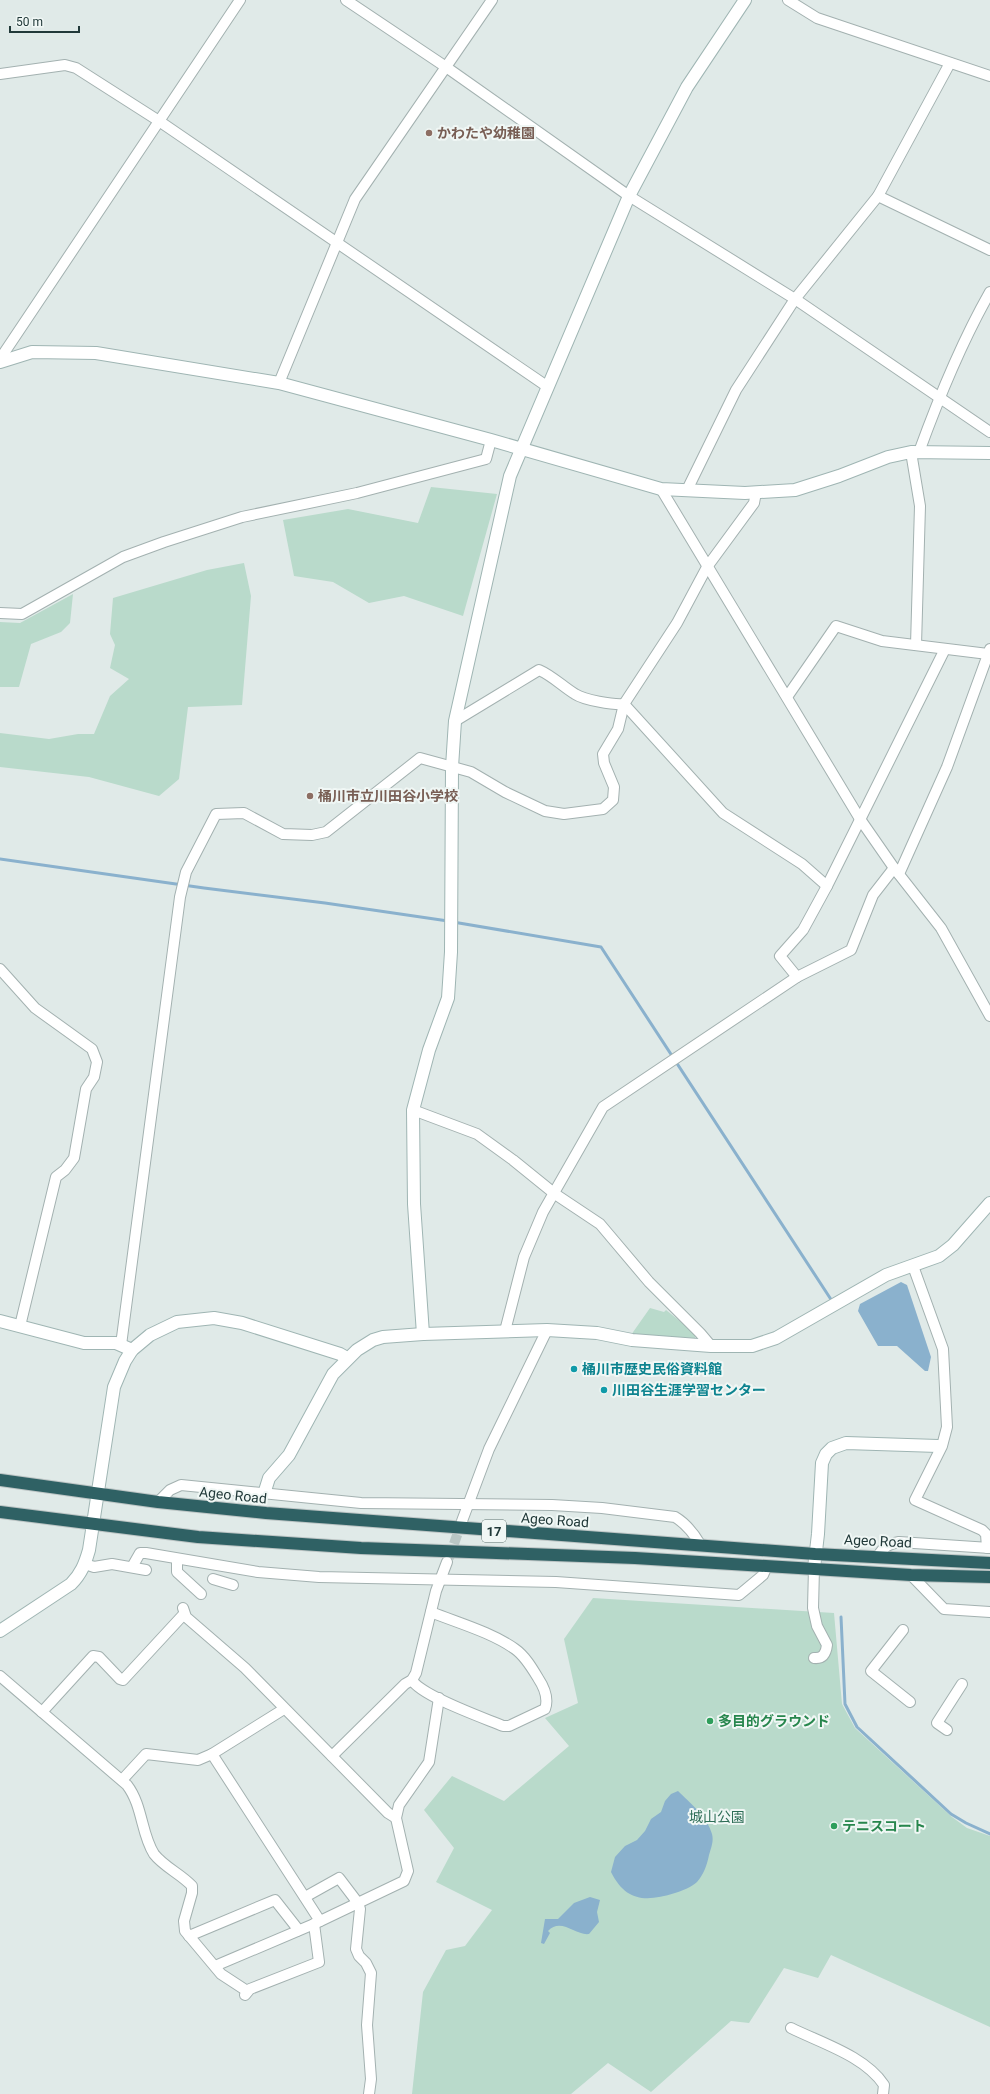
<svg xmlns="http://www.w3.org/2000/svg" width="990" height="2094" font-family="Roboto,'Noto Sans JP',sans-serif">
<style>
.green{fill:#b9dacb}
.water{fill:#8ab1cd}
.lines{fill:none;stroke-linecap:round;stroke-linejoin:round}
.stream{stroke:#8ab1cd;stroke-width:3}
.street-tunnel{stroke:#bac7c5;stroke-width:10;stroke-dasharray:10 5;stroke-linecap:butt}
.street-casing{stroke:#a3b1b0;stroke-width:12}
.secondary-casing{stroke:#9fb5b3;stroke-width:14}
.highway-casing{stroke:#bcc4c4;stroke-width:14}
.street{stroke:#fff;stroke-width:10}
.secondary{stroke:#fff;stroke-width:12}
.highway{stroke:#2f6164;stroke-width:12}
.education-dot{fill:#8d6e63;stroke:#f0f7f5;stroke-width:1.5}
.culture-dot{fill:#0f9aa8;stroke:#f0f7f5;stroke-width:1.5}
.leisure-dot{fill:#2e9e5b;stroke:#f0f7f5;stroke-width:1.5}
.labels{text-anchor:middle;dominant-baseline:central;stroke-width:4;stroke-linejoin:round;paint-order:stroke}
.shield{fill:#f0f7f5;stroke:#5f7271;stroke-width:1}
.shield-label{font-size:13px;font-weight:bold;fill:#213939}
.education-label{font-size:14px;font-weight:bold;fill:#785e54;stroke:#f0f7f5;text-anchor:start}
.culture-label{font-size:14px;font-weight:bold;fill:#0d838f;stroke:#f0f7f5;text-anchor:start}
.street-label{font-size:14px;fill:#213939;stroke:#f0f7f5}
.leisure-label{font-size:14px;font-weight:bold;fill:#27864d;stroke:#f0f7f5;text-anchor:start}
.park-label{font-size:14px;fill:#2e6e57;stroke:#f0f7f5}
</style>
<rect width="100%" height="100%" fill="#e0eae8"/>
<g class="green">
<polygon points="431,487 497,494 463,616 404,596 369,603 333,582 294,576 283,520 348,509 418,523"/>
<polygon points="244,563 251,596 242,705 188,707 179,779 159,796 89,777 0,767 0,733 49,739 78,734 94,734 110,696 129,679 110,668 115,645 110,634 113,598 207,570"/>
<polygon points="73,594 70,623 61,632 31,644 19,687 0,687 0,622 20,623"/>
<polygon points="650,1308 664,1312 666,1310 696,1334 695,1338 631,1335"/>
<polygon points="593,1598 834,1613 842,1704 855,1728 952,1817 967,1828 990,1836 990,2027 831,1955 818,1978 784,1968 749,2023 731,2021 651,2092 608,2063 571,2094 412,2094 423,1992 446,1950 465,1946 492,1910 436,1882 454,1848 424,1810 452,1776 504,1801 569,1746 545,1718 578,1703 564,1639"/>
</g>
<g class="water">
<polygon points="901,1282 907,1285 931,1357 928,1371 925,1371 897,1346 878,1346 858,1311 860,1304"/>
<path d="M678 1791C690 1803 707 1816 712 1834 714 1841 711 1848 709 1855 707 1865 704 1874 697 1882 692 1887 681 1891 675 1893 646 1902 626 1902 611 1872L615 1857 625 1846 637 1840 645 1831 651 1819 661 1812 665 1801 671 1794Z"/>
<path d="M590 1897 600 1900 597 1912 599 1922 589 1934C576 1936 561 1917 548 1931L550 1933 544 1944 541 1943 545 1919H558L574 1903Z"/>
</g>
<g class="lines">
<g class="stream">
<polyline points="0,859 204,888 325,903 448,921"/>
<polyline points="453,922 601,947 832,1301"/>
<polyline points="841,1617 845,1704 857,1727 951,1814 966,1823 990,1834"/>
</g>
<polyline class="street-tunnel" points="449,1558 462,1521"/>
<g class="street-casing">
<g id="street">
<polyline points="346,0 446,67 629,196 795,299 990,432"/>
<polyline points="788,0 817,18 990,76"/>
<polyline points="0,74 65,65 76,68 159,121 548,387"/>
<polyline points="878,196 990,250"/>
<polyline points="0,359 240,0"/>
<polyline points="279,383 355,199 492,0"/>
<polyline points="911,452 920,506 916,645"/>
<path d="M919 452C939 397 961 343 990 292"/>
<polyline points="661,489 860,819 894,868 941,928 990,1016"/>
<polyline points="687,490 736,390 795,299 878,196 950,63"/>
<polyline points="0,613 22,614 123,557 164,542 242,517 357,493 486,459 491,440"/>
<polyline points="787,697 836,626 882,641 988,654"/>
<path d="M455 721 539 670C553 676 563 687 575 694 584 700 613 705 624 704L723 813 802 864 827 886"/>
<polyline points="899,874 947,767 990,649"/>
<polyline points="0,969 35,1008 92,1049 97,1062 94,1077 86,1089 74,1158 65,1170 56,1177 20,1326"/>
<polyline points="797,977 780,956 803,930 827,886 945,649"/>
<polyline points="413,1110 477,1134 513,1160 555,1194 600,1224 649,1282 700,1333 711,1346"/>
<polyline points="913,1266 943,1349 947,1427 942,1446 915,1500 982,1530 986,1534 987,1548"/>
<polyline points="505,1331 524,1257 543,1212 603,1107 797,977 851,950 873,895 894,868"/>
<polyline points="121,1345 180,897 186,872 216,814 244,813 283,834 312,835 326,832 420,758 471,772 505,792 545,811 564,814 603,809 613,800 614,787 604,763 603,754 618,729 624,704 677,623 707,567 754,503 756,492"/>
<path d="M158 1502 170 1490 181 1485 361 1503 552 1505 602 1508 675 1517C685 1523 694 1534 700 1544"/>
<polyline points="462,1521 489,1449 547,1330"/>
<path d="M878 1556C883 1547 889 1544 899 1542L990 1548"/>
<polyline points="177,1559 177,1572 201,1594"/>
<polyline points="85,1564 94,1567 112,1564 146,1570"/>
<polyline points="132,1567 140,1553 146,1553 258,1572 319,1577 556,1582 739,1595 763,1575 767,1566"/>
<path d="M814 1568 813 1608 817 1626 827 1645C826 1653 823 1659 814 1658"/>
<polyline points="911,1575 944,1609 990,1612"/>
<polyline points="213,1579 233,1585"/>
<polyline points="183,1608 186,1617 245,1668 388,1813 396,1818"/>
<polyline points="903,1630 871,1671 910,1702"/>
<path d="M0 1676 127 1785C143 1806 141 1834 154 1854 164 1867 181 1874 192 1886V1893L184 1921 185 1931 221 1974 247 1991"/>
<path d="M412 1680C421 1696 484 1718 503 1726H509L545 1709C549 1698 544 1687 538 1678 532 1668 525 1656 515 1649 491 1632 458 1623 431 1612"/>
<polyline points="42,1712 93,1656 99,1657 120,1679 123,1680 184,1614"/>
<polyline points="947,1730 937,1723 962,1684"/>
<polyline points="212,1754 320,1921"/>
<polyline points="332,1756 405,1684 412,1680 416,1673 436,1591 447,1562"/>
<polyline points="122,1780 146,1754 198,1760 212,1754 284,1709"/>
<polyline points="305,1897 339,1878 358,1903 360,1909 356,1949 359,1956 366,1963 371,1973 367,2025 371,2079 369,2094"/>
<polyline points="189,1936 275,1900 297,1928 297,1931"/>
<polyline points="215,1966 314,1924 404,1881 408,1871 396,1818 399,1805 429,1762 439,1698"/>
<polyline points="245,1995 250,1989 319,1962 314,1924"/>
<path d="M791 2028C821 2043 865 2056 884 2085L883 2094"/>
</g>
</g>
<g class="secondary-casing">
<g id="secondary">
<polyline points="0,362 32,352 96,353 279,383 491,440 661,489 745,493 795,490 839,476 888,457 911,452 990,453"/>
<polyline points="0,1321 84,1343 116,1343 132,1350"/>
<polyline points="423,1334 414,1204 413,1110 429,1050 448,998 451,952 452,767 455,721 510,476 629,196 687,87 745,0"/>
<polyline points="264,1494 269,1478 289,1455 333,1374 357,1350 373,1340 383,1337 423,1334 547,1330 597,1333 632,1340 711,1346 752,1346 776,1338 886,1275 939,1256 953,1245 990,1203"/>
<polyline points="814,1568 818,1534 822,1463 826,1454 832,1448 846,1443 938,1446"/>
<path d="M0 1631 71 1584C81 1574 85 1564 89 1550L114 1387 125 1361 132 1350 150 1335 177 1322 214 1318 242 1323 340 1354 347 1358"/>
</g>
</g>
<g class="highway-casing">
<g id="highway">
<polyline points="0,1480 158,1502 266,1513 815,1554 990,1563"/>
<polyline points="0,1512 198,1537 361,1548 635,1558 911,1575 990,1577"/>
</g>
</g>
<use href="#street" class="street"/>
<use href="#secondary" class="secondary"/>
<use href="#highway" class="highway"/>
</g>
<g class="education-dot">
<circle cx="429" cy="133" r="4"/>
<circle cx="310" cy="796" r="4"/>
</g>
<g class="culture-dot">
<circle cx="574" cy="1369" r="4"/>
<circle cx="604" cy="1390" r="4"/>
</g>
<g class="leisure-dot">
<circle cx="710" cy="1721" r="4"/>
<circle cx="834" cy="1826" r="4"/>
</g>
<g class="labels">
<rect class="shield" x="482" y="1520" width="24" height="22" rx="3"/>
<g class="shield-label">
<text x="494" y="1531">17</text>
</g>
<g class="education-label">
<text x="437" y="133">かわたや幼稚園</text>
<text x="318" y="796">桶川市立川田谷小学校</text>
</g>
<g class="culture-label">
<text x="582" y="1369">桶川市歴史民俗資料館</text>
<text x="612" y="1390">川田谷生涯学習センター</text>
</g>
<g class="street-label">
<text transform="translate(233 1495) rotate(6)">Ageo Road</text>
<text transform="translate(555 1520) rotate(4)">Ageo Road</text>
<text transform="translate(878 1541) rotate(3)">Ageo Road</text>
</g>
<g class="leisure-label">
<text x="718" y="1721">多目的グラウンド</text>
<text x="842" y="1826">テニスコート</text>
</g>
<g class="park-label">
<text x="717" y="1817">城山公園</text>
</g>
</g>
<path d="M10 26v6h69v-6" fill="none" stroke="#213939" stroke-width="2"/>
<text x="16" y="26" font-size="12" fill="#213939" stroke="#f0f7f5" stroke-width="3" paint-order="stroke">50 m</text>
</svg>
